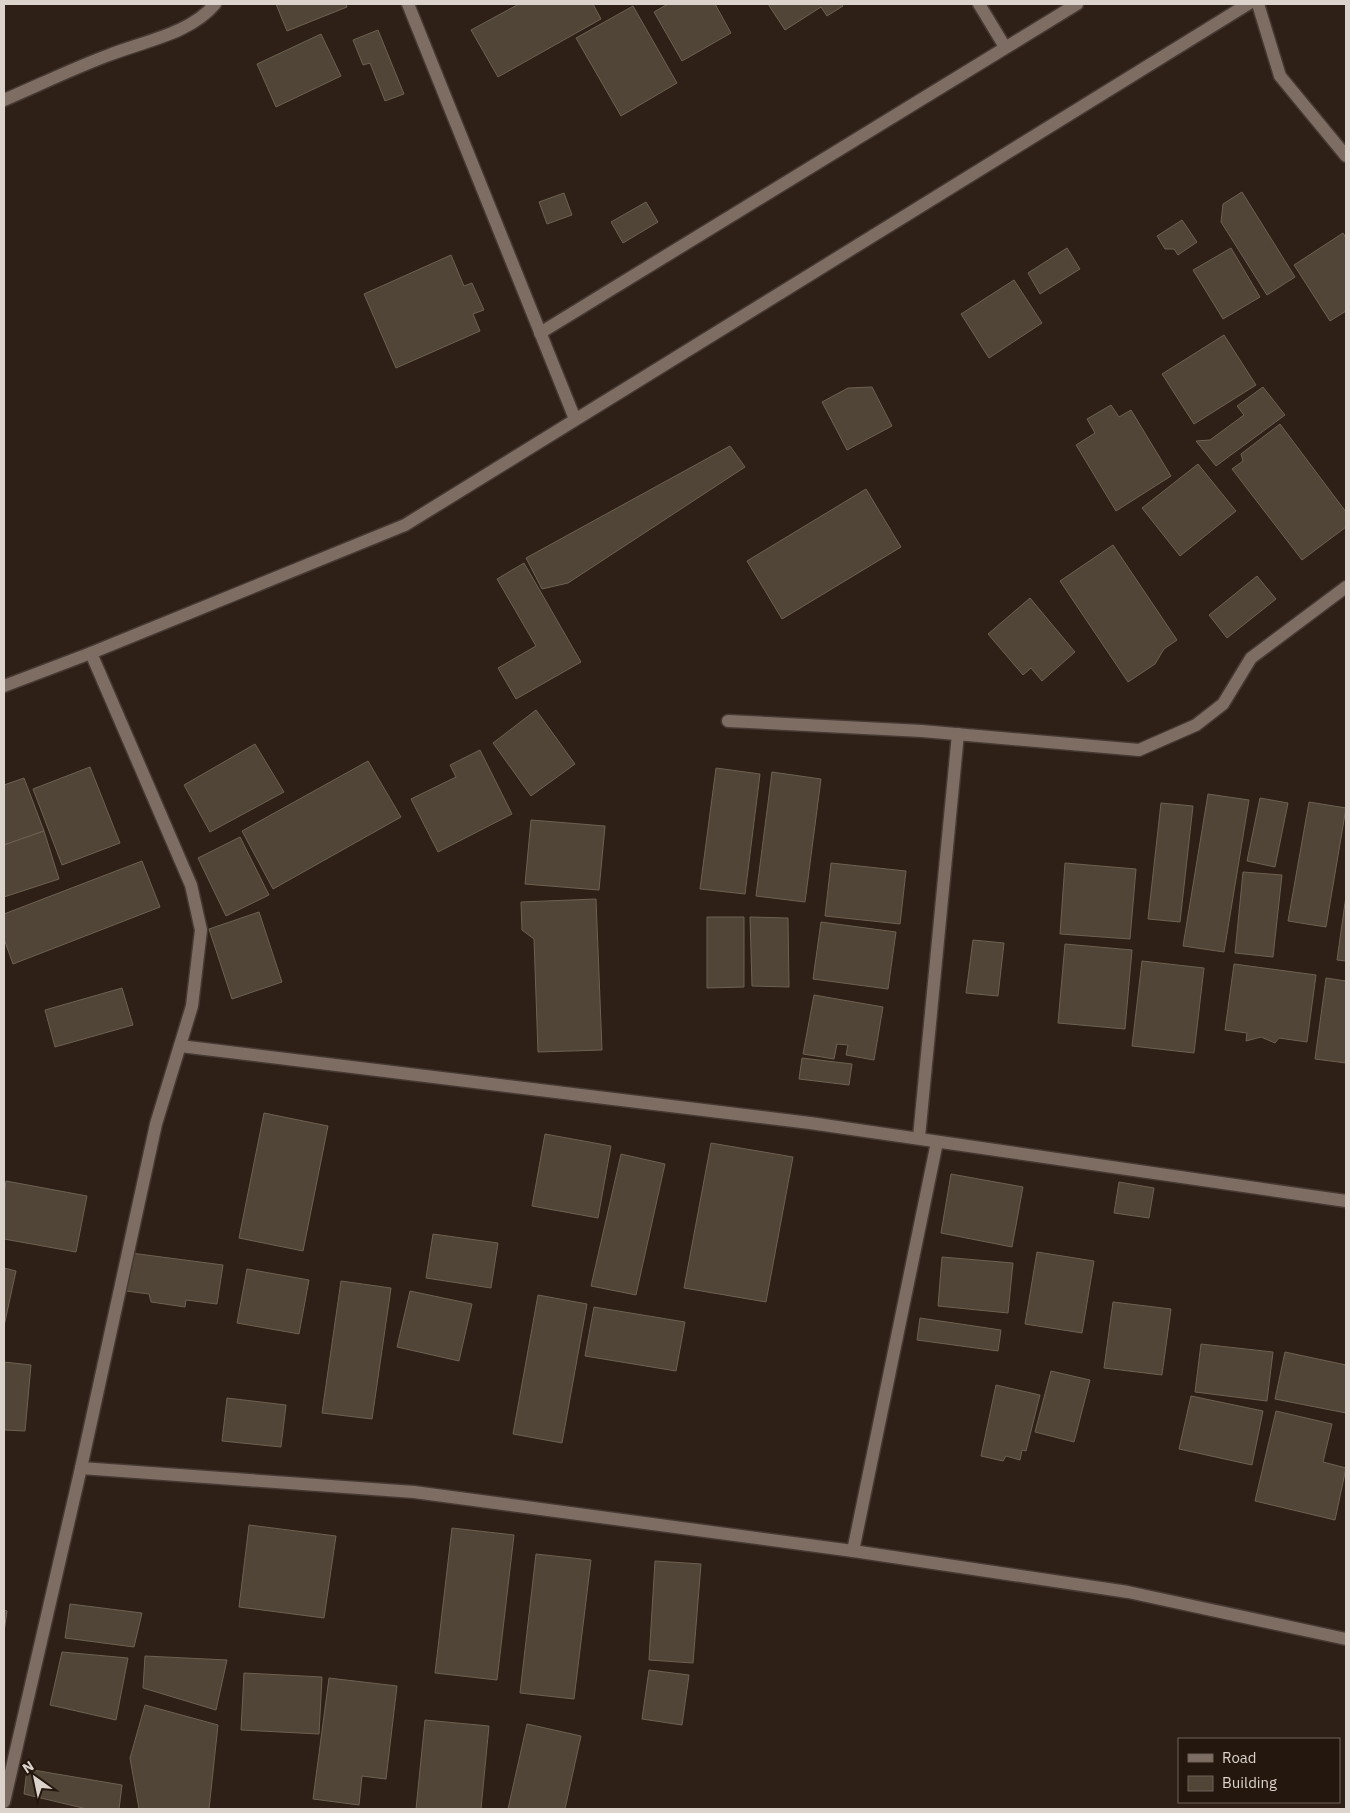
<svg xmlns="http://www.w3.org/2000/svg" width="1350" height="1813" font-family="'IBM Plex Sans',sans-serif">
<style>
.building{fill:#504537;stroke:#6d6152}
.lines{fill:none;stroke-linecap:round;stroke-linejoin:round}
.service-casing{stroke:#463933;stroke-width:15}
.minor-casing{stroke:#463933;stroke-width:15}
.secondary-casing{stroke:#463933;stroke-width:15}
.service{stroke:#7e6d62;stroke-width:12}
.minor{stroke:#7e6d62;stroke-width:12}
.secondary{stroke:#7e6d62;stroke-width:12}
</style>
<rect width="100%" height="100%" fill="#2e2016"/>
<g class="building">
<polygon points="276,4 346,4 347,7 287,31"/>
<polygon points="519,4 593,4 601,19 498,77 471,30"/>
<polygon points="668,4 715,4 731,33 682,61 654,12"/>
<polygon points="768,4 842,4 843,6 827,16 821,7 785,30"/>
<polygon points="633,6 677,83 621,116 576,38"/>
<polygon points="378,30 404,94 385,101 370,63 363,65 353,40"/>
<polygon points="321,34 341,76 276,107 257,64"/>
<polygon points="1242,192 1295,277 1267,295 1221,222 1223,204"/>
<polygon points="564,193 572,215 547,224 539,202"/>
<polygon points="646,202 658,222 623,243 611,222"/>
<polygon points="1182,220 1197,242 1178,255 1174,249 1165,249 1157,236"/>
<polygon points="1343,233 1346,238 1346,311 1330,321 1294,265"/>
<polygon points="1067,248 1080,269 1040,294 1028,273"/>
<polygon points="1231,248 1260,297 1223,319 1193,270"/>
<polygon points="451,255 464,286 472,283 484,310 473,314 480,331 396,368 364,294"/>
<polygon points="1014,280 1042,323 989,358 961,314"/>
<polygon points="1224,335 1256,385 1194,424 1162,374"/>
<polygon points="872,387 892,426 847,450 822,402 848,388"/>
<polygon points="1263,387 1285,415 1216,466 1196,441 1210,440 1244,415 1237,406"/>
<polygon points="1111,405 1119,417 1131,410 1171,476 1116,511 1076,445 1095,433 1087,419"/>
<polygon points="1280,424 1346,512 1346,527 1302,560 1232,469 1243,461 1241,454"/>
<polygon points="730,446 745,467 568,583 542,589 526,558"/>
<polygon points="1198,464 1236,511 1180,556 1142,508"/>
<polygon points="866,489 901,547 782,619 747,561"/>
<polygon points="1113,545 1177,640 1164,649 1155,664 1128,682 1060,581"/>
<polygon points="524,563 581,662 516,699 498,668 536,646 497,579"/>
<polygon points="1257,576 1276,599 1227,638 1209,615"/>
<polygon points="1030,598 1075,652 1042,681 1031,668 1023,675 988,634"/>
<polygon points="536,710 575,764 531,796 493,743"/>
<polygon points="255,744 284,792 210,832 184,785"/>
<polygon points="480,750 512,814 438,852 411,799 456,777 450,765"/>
<polygon points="368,761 401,817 273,889 242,831"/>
<polygon points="90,767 120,843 62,865 33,789"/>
<polygon points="716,768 760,774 745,894 700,889"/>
<polygon points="772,772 821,779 805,902 756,896"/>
<polygon points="24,778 44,831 4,845 4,785"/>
<polygon points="1208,794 1249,800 1224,952 1183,946"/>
<polygon points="1260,798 1288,803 1275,867 1247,861"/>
<polygon points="1309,802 1346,808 1326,927 1288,921"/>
<polygon points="1161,803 1193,806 1180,922 1148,919"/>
<polygon points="531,820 605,826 599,890 525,884"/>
<polygon points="44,831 59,879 4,897 4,845"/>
<polygon points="240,837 269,895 226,916 198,858"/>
<polygon points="142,861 160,907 13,964 4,939 4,914"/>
<polygon points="831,863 906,871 900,924 825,916"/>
<polygon points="1065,863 1136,869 1130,939 1060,934"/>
<polygon points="1243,872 1282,875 1273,957 1235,953"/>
<polygon points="1346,896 1346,961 1337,960"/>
<polygon points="596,899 602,1050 538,1052 534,939 522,930 521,902"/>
<polygon points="259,912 282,982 232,999 209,929"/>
<polygon points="707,917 744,917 744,987 707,988"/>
<polygon points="750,917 788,918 789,987 752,986"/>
<polygon points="821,922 896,932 888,989 813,979"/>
<polygon points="973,940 1004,943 998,996 966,993"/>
<polygon points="1065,944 1132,950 1125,1029 1058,1023"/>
<polygon points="1142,961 1204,968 1194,1053 1132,1046"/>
<polygon points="1234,964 1316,975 1307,1042 1279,1038 1275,1043 1261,1037 1246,1041 1247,1033 1225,1030"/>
<polygon points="1326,978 1346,981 1346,1063 1315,1059"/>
<polygon points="122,988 133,1025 55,1047 45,1010"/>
<polygon points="814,995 883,1007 874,1060 846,1055 848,1045 837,1044 834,1059 803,1054"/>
<polygon points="802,1058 852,1064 849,1085 799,1079"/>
<polygon points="264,1113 328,1126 303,1251 239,1238"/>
<polygon points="545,1134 611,1146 598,1218 532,1206"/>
<polygon points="711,1143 793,1157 766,1302 684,1288"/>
<polygon points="621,1154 665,1164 636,1295 591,1286"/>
<polygon points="951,1174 1023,1187 1012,1247 941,1233"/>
<polygon points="6,1181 87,1196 76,1252 4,1239 4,1194"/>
<polygon points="1119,1182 1154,1188 1149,1218 1114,1213"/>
<polygon points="433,1234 498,1243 491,1288 426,1278"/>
<polygon points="1037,1252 1094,1261 1082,1333 1025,1324"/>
<polygon points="131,1253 223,1265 217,1304 186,1300 185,1307 151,1302 149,1294 126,1291"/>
<polygon points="942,1257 1013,1263 1008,1313 938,1306"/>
<polygon points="4,1268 16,1271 4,1326"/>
<polygon points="247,1269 309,1280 299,1334 237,1323"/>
<polygon points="341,1281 391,1288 372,1419 322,1413"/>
<polygon points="410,1291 472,1304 459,1361 397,1347"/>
<polygon points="538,1295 587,1304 562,1443 513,1434"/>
<polygon points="1113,1302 1171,1309 1162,1375 1104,1368"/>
<polygon points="594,1307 685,1322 676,1371 585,1356"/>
<polygon points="920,1318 1001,1330 998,1351 917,1340"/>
<polygon points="1201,1344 1273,1352 1267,1401 1195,1392"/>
<polygon points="1285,1352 1346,1365 1346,1413 1275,1399"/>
<polygon points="4,1362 31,1365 25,1431 4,1430"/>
<polygon points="1051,1371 1090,1380 1074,1442 1035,1432"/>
<polygon points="996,1385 1040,1395 1026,1451 1022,1450 1020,1460 1006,1456 1003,1461 981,1456"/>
<polygon points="1191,1396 1263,1411 1252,1465 1179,1449"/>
<polygon points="227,1398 286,1405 281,1447 222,1441"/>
<polygon points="1276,1411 1332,1424 1323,1462 1346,1468 1335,1520 1255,1501"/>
<polygon points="249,1525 336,1536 324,1618 239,1607"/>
<polygon points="452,1528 514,1535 497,1680 435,1673"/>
<polygon points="536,1554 591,1560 574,1699 520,1693"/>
<polygon points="655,1561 701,1564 693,1663 649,1660"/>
<polygon points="70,1604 142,1613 134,1647 65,1638"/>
<polygon points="4,1610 7,1611 4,1632"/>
<polygon points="62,1652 128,1658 116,1720 50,1705"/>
<polygon points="145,1656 227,1660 216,1710 143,1688"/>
<polygon points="649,1670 689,1675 682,1725 642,1719"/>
<polygon points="244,1673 322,1677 319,1734 241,1730"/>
<polygon points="329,1678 397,1686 386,1779 362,1776 359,1805 313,1799"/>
<polygon points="145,1705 218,1725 209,1809 139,1809 130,1758"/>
<polygon points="425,1720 489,1726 481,1809 416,1809"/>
<polygon points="527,1724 581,1736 565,1809 508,1809"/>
<polygon points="27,1769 122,1785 119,1809 87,1809 24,1794"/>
</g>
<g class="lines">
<g class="service-casing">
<g id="service">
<polyline points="979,4 1005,47"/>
<polyline points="540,333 1077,4"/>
</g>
</g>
<g class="minor-casing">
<g id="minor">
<polyline points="408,4 575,419"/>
<polyline points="1258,4 1280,76 1346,156"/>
<path d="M4 100C39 85 74 68 109 55 144 41 190 34 215 4"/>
<polyline points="728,721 922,731 1139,750 1196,725 1223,704 1251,658 1346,587"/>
<polyline points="180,1046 810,1123 1346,1201"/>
<polyline points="919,1137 958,734"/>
<polyline points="81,1468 414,1492 853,1551 1128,1592 1346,1639"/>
<polyline points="853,1551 937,1142"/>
<polyline points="4,1802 81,1468 156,1124 192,1006 201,930 191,885 91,653"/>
</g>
</g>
<g class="secondary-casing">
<polyline id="secondary" points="4,686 91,653 405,525 1248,4"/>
</g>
<use href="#service" class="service"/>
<use href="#minor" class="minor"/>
<use href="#secondary" class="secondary"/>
</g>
<rect width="1350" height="1813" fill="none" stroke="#dcd3cc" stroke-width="10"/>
<rect x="1178" y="1738" width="162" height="65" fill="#24170d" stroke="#6e6259"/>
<rect x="1188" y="1754" width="25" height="8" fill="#7e6d62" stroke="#6e6259"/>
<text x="1222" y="1763" font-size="15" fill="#dcd3cc">Road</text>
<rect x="1188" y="1776" width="25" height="15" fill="#504537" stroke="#6e6259"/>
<text x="1222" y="1788" font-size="15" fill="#dcd3cc">Building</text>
<g transform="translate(35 1778) rotate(327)" stroke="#24170d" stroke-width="4" paint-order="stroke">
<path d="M0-4L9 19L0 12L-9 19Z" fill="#dcd3cc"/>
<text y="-8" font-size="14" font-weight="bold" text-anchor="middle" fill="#dcd3cc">N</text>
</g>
</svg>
